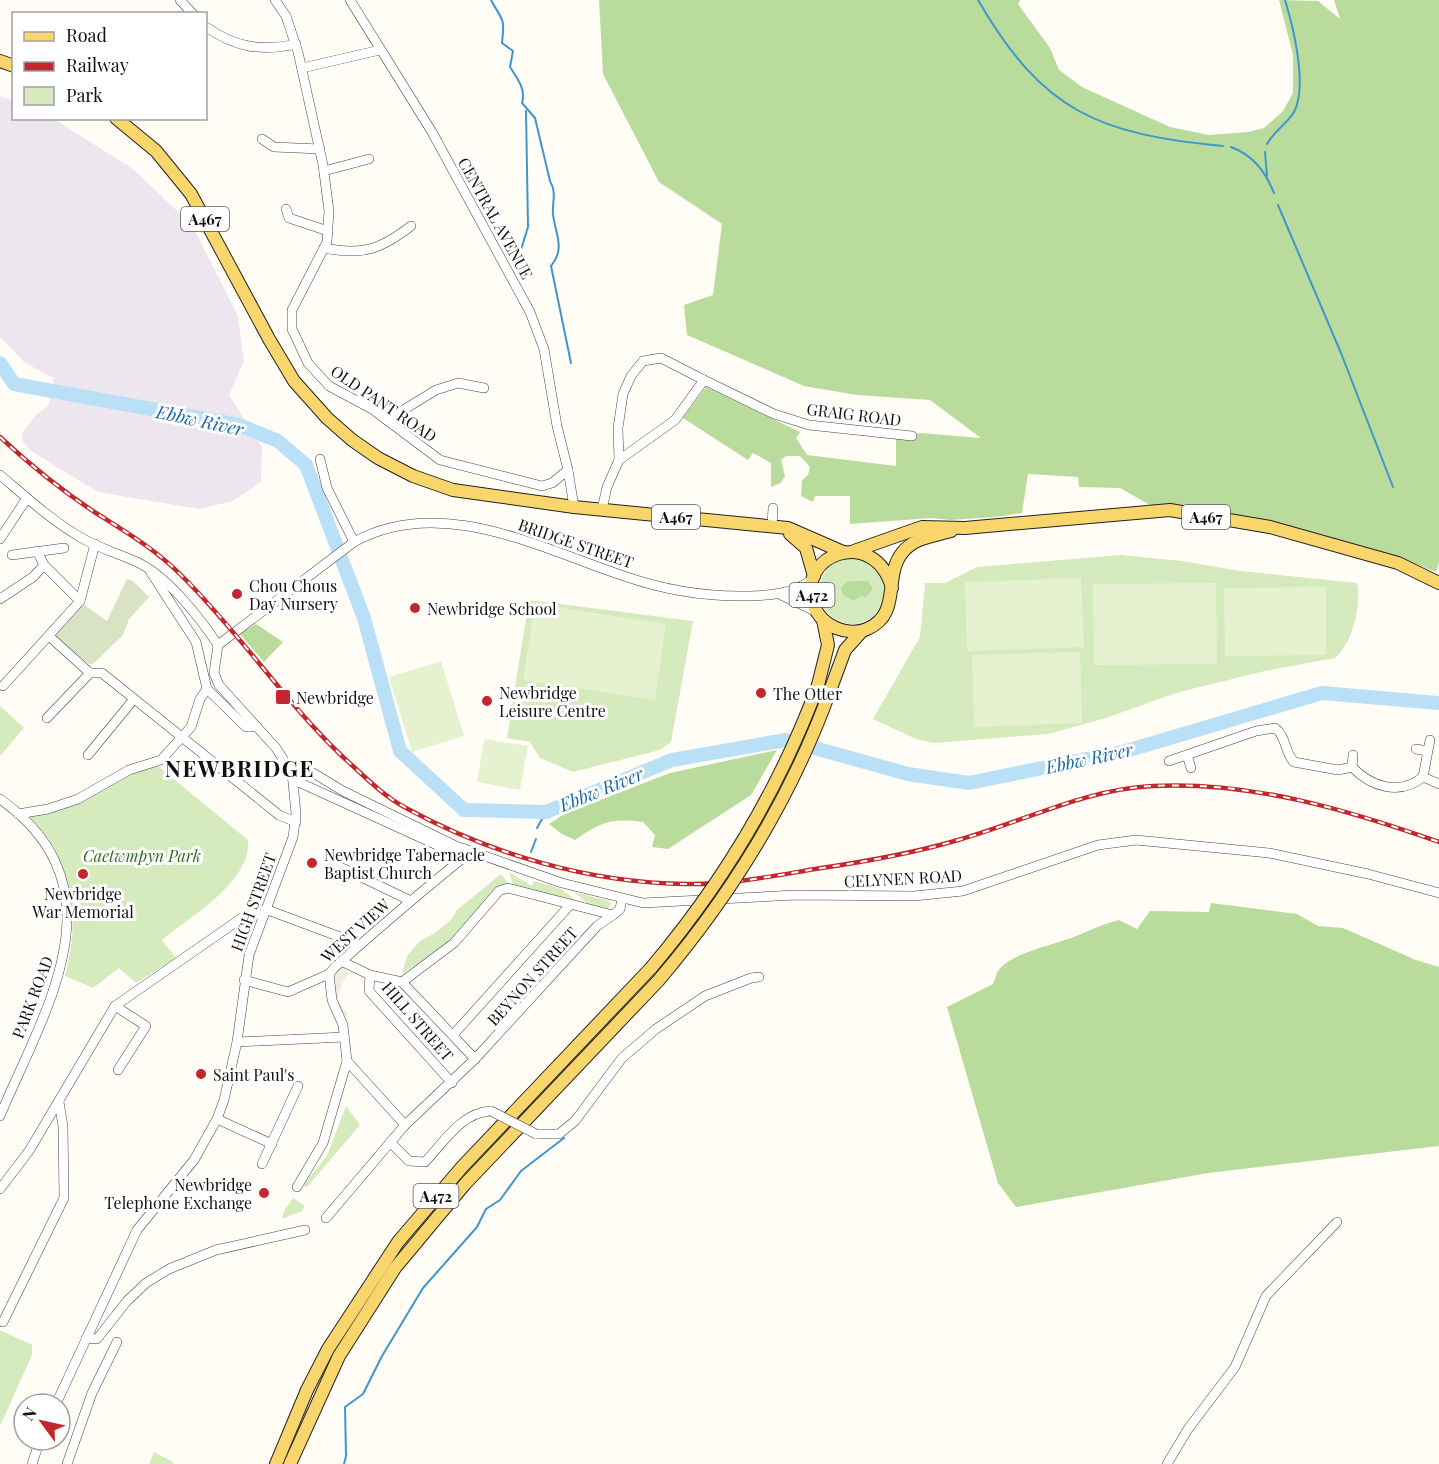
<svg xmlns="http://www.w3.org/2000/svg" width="1439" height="1464" font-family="'Playfair Display',serif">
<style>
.industrial{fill:#eee6ef}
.green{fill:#d5ebbd}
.forest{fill:#b9dc9c}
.cemetery{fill:#d9e3c4}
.pitch{fill:#e6f2cf}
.plaza{fill:#f1ede2}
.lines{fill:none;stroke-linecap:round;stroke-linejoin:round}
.stream{stroke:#3f96cf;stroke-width:2}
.river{stroke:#b9e0f7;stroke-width:14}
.minor-casing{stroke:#444;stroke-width:10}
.major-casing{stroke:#222;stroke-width:14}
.minor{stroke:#fff;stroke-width:9}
.major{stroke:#f9d66b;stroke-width:12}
.rail-casing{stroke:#c4262e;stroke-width:4.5}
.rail{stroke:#fff;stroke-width:2;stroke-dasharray:7;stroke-linecap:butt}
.minor-bridge-casing{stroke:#444;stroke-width:10;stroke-linecap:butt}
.major-bridge-casing{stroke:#222;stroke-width:14;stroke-linecap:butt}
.minor-bridge{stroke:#fff;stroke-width:9}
.major-bridge{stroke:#f9d66b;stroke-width:12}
.poi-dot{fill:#c4262e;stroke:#fff;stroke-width:2}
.labels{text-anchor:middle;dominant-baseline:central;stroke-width:6;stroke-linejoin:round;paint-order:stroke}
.shield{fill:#fff;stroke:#585858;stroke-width:1.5}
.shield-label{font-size:15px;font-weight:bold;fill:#111}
.street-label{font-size:16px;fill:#111;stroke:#fff}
.poi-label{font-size:16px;fill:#111;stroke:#fff;text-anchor:start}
.park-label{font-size:16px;font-style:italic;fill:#2f6b1f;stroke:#fff}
.water-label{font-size:18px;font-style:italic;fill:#1768a6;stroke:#fff}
.district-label{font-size:22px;font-weight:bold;letter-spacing:1.5px;fill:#111;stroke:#fff}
</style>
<rect width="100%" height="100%" fill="#fffdf5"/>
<polygon class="industrial" points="0,96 13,101 14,118 54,119 133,169 192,225 238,316 244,361 229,395 262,447 261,482 233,501 199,509 98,492 31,451 23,442 22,433 36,415 48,406 54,378 25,363 0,337"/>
<g class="green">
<path d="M1121 555 1182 561 1240 571 1357 583C1362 606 1352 643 1335 658L1265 671 1179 692 1106 718 1048 734 934 743 916 739 873 719 920 637 925 583H945L977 567Z"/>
<circle cx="852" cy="591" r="33"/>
<polygon points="529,600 693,621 671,742 660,750 573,772 540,758 530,742 507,738"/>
<polygon points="0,706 24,728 0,756"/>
<path d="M158 766 248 840C252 881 191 916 162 940L176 958 136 983 119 968 93 988 65 976C80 921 75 863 30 823V815L128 775Z"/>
<polygon points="509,872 532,886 534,881 561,889 583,906 513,885"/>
<polygon points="501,874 509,885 453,940 402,974 407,956 420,941 435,933 452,919 457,910"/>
<polygon points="574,892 609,901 611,904 607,910 593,908"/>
<polygon points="346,1106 360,1125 306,1188 304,1184 327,1156"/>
<polygon points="293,1198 305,1206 302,1211 282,1219 284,1211"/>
<polygon points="0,1330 32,1345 32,1355 0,1426"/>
<polygon points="154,1452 173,1462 173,1464 149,1464"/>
</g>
<g class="forest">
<polygon points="599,0 1020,0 1018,4 1050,48 1059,70 1082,87 1170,127 1209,135 1248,132 1264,128 1283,111 1293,93 1293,55 1279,0 1318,1 1340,19 1334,0 1439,0 1439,562 1436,572 1396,556 1172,505 1150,505 1120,488 1079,487 1078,477 1028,474 1022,513 996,517 950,520 931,518 850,524 850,496 815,496 813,502 801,496 802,480 808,475 810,467 800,456 786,456 781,460 785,476 781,483 771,487 771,463 753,453 748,460 683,418 706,387 800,432 796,438 807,455 896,466 896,439 921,433 981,438 930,400 857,395 804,386 687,335 684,305 713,295 722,224 659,182 603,74"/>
<polygon points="856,581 868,581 873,589 866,597 860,596 854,601 843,595 841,588 846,582"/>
<polygon points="256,624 283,642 264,662 240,634"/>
<path d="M777 750 751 795 668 849 652 847 655 835 643 822C611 818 601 822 575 840L562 834 549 824 564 814 670 773Z"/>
<path d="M1211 903 1297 914 1318 926 1343 928 1416 960 1439 967V1146L1208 1173 1016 1207 998 1183 947 1007 993 984C995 980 996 974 998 971 1009 954 1052 945 1071 938 1087 932 1102 924 1119 920L1137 929 1150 911 1209 912Z"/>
</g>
<polygon class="cemetery" points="127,579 133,581 149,597 129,619 123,635 93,664 89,664 54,636 83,604 107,621"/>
<g class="pitch">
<polygon points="1081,578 1084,647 967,651 965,582"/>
<polygon points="1216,583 1217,664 1094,665 1093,584"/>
<polygon points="1326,587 1326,655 1225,656 1224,588"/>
<polygon points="535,604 666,624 655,700 523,680"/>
<polygon points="1080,652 1082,723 974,727 972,655"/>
<polygon points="441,661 464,736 412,752 389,677"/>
<polygon points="484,739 528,746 520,790 477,782"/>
</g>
<polygon class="plaza" points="343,968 349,973 342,984 337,1000 348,1014 343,1018 334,1001 333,974 337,969"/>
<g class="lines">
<g class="stream">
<path d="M491 0C503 22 505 17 502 43L513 51 510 67C518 79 526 90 522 103L535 118 550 181C557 193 552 202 553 214 555 234 566 248 551 266L571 363"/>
<path d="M978 0C1043 112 1098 134 1223 146"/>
<path d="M1267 144C1274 131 1287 124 1294 112 1308 86 1293 26 1285 0"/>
<path d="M1231 147C1253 155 1265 171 1274 193"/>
<polyline points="1265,152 1267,176"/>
<polyline points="1278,205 1341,353 1393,487"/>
<polyline points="519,256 528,227 526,111"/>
<polyline points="537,828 546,812"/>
<polyline points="531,852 536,839"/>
<polyline points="344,1464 346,1456 345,1407 363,1394 382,1356 423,1288 477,1227 486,1209 500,1200 521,1171 564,1138"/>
</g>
<polyline class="river" points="0,363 14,384 239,425 278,441 306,465 364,618 400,751 464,810 546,812 672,760 786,740 908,774 969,783 1126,751 1322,693 1439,703"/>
<g class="minor-casing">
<g id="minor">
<polyline points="180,0 193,14"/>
<polyline points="275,0 286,16 298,52 323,165 329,211 327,242 292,310 292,329 308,363 329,386 372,409 440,460 542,486 552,483 568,470 574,507"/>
<polyline points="350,0 432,132 530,312 544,349 557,426 568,470"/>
<path d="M206 27C235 47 261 52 296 44"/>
<polyline points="302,68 380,50"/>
<polyline points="262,139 274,147 320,149"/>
<polyline points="324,171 369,159"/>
<polyline points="286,209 289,218 328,231"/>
<path d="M324 248C363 256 381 249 411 226"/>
<polyline points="387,420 436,390 458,383 484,388"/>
<polyline points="320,459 327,488 354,542"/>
<polyline points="619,460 675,420 704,380 774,414 809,425 912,436"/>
<path d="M0 475C26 497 51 520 80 537 98 548 120 554 139 563 169 578 200 618 218 645"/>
<polyline points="602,509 607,487 619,460 618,428 623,394 631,376 643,361 661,358 704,380"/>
<polyline points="772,526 773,508"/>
<polyline points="0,539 27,498"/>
<polyline points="37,551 44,565 80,601"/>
<polyline points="12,555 64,548"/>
<polyline points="781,595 817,612"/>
<polyline points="0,599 33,577 44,565"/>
<polyline points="49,636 90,673"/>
<path d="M218 645 354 542C440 494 540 548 624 576 664 590 706 597 749 596 774 595 792 594 813 579"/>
<polyline points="3,686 80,601 95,544"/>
<polyline points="207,689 246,727 257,727"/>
<polyline points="47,718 90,673 102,673 279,815 296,822"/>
<polyline points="1416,749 1427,751"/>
<polyline points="88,755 134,699"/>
<polyline points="1187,755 1191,768"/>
<path d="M1169 761 1256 731 1275 728C1287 737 1284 752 1294 762L1338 770 1352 767C1371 787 1400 796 1423 777L1439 784"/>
<polyline points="1352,767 1353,755"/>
<polyline points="292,773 310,771 343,791 456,846 562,883 643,903 796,895 914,896 963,891 1098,845 1136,840 1269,853 1368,874 1439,893"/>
<polyline points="1423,777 1430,740"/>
<polyline points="294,780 463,857"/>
<path d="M0 799C125 888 45 1009 0 1116"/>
<polyline points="18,814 48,809 78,799 129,770 161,760 191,727 200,699 207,689 196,642 150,571"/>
<polyline points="334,864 409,900"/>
<polyline points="265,909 351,941 358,946"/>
<polyline points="341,961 370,975 402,982 454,943 499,891 508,888 613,915 620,909 622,899"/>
<polyline points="370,975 369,991 452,1083"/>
<path d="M244 980 288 992 329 974 335 967C380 927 425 888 472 851"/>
<polyline points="402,982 475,1059"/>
<polyline points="115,1006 146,1026 118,1070"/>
<polyline points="453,1035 570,905"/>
<polyline points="237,1042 344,1037"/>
<polyline points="347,1061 405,1125"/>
<polyline points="217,1119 272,1144"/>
<polyline points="536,1134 559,1134 575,1121 622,1058 656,1029 705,996 751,978 759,977"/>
<path d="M390 1142 409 1161 425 1162C444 1142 462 1112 491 1111"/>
<polyline points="262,1164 298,1086"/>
<polyline points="297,1187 323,1143 347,1061 343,1025 332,1000 329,974"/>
<polyline points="0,1189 29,1151 115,1006 246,915 252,912 263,916"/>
<polyline points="326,1218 405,1125 475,1059 597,926 613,915"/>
<polyline points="3,1322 64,1198 63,1126 59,1102"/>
<polyline points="86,1338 97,1339 127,1301 146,1283 169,1269 216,1250 305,1230"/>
<polyline points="56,1404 137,1230 194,1160 217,1119 224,1100 237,1042 249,955 293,837 296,813 292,773 276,748 219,685 214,673 218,645"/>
<polyline points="32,1464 40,1440"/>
<polyline points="67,1464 92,1393 117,1342"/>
<polyline points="1167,1464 1188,1429 1235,1367 1266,1296 1337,1222"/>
</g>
</g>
<g class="major-casing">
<g id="major">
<polyline points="0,61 14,66"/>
<polyline points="116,118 156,151 191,194 269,339 294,381 327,418 352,440 378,458 413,476 453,490 574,507 788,528 843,552"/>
<polyline points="790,534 806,548 814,576"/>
<polyline points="854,551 922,527 965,528 1170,510 1270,527 1398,563 1439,583"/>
<path d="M892 588C875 525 794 554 814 606 818 616 826 624 836 628 846 632 858 633 867 629 902 614 883 577 902 553 913 538 933 536 951 531"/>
<polyline points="818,685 828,645 823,620"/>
<polyline points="831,688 845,650 862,631"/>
<polyline points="276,1464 307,1390 328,1349 398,1242 462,1167 651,968"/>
<polyline points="290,1464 339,1356 395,1268 465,1184 658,981"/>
</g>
</g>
<use href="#minor" class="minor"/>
<use href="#major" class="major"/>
<g class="rail-casing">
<path id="rail" d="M0 437C29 464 62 491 96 513 126 532 155 549 181 575 239 632 284 701 343 757 363 775 382 795 406 808 490 854 590 883 686 884 729 885 773 876 815 869 863 862 911 854 958 840 1023 822 1085 789 1153 786 1251 781 1348 810 1439 842"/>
</g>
<use href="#rail" class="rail"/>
<g class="minor-bridge-casing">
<polyline id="minor-bridge" points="491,1111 536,1134"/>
</g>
<g class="major-bridge-casing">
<g id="major-bridge">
<path d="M651 968C723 883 779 790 818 685"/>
<path d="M658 981C733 893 792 797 831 688"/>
</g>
</g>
<use href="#minor-bridge" class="minor-bridge"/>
<use href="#major-bridge" class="major-bridge"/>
</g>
<g class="poi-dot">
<circle cx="237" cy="594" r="6"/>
<circle cx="415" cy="608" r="6"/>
<circle cx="761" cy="693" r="6"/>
<rect x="275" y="689" width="16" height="16" rx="3"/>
<circle cx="487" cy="701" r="6"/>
<circle cx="312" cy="863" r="6"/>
<circle cx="83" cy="874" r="6"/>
<circle cx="201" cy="1074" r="6"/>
<circle cx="264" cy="1193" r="6"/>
</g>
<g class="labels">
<g class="shield">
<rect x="181" y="207" width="48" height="24" rx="4.5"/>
<rect x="652" y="505" width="48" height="24" rx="4.5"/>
<rect x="1182" y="505" width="48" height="24" rx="4.5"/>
<rect x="789.5" y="583" width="45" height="24" rx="4.5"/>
<rect x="413.5" y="1184" width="45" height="24" rx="4.5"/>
</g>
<g class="shield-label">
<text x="205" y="219">A467</text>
<text x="676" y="517">A467</text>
<text x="1206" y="517">A467</text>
<text x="812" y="595">A472</text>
<text x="436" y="1196">A472</text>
</g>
<g class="street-label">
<text transform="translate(496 218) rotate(61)">CENTRAL AVENUE</text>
<text transform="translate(384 403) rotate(34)">OLD PANT ROAD</text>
<text transform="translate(854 414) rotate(7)">GRAIG ROAD</text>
<text transform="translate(576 543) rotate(19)">BRIDGE STREET</text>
<text transform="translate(903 878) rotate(-3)">CELYNEN ROAD</text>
<text transform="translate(253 902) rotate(-70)">HIGH STREET</text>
<text transform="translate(355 930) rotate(-42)">WEST VIEW</text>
<text transform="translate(532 976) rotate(-48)">BEYNON STREET</text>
<text transform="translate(32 997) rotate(-69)">PARK ROAD</text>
<text transform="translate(418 1021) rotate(49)">HILL STREET</text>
</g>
<g class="poi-label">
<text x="249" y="585">Chou Chous<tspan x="249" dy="18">Day Nursery</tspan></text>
<text x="427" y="608">Newbridge School</text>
<text x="499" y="692">Newbridge<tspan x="499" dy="18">Leisure Centre</tspan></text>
<text x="773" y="693">The Otter</text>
<text x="296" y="697">Newbridge</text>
<text x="324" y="854">Newbridge Tabernacle<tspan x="324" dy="18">Baptist Church</tspan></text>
<text x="83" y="893" text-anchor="middle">Newbridge<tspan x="83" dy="18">War Memorial</tspan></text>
<text x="213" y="1074">Saint Paul's</text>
<text x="252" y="1184" text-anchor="end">Newbridge<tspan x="252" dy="18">Telephone Exchange</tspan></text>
</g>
<g class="park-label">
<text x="142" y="855">Caetwmpyn Park</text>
</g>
<g class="water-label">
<text transform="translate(200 420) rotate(12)">Ebbw River</text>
<text transform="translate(1089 758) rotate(-12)">Ebbw River</text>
<text transform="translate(601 789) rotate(-22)">Ebbw River</text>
</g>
<g class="district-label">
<text x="240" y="768">NEWBRIDGE</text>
</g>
</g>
<rect x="12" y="12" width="195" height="108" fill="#ffffff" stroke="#a0a0a0" stroke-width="1.5"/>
<rect x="24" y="32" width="30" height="9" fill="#f9d66b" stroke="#a0a0a0" stroke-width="1.5"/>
<text x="66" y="42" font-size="18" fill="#111111">Road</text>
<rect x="24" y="62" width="30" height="9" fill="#c4262e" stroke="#a0a0a0" stroke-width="1.5"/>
<text x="66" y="72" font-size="18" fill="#111111">Railway</text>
<rect x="24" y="87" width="30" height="18" fill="#d5ebbd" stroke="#a0a0a0" stroke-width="1.5"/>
<text x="66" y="102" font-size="18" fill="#111111">Park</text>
<g transform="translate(42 1422) rotate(303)"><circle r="28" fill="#ffffff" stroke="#a0a0a0" stroke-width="1.5"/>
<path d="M0-4.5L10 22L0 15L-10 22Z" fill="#c4262e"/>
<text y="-9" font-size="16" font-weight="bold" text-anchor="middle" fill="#111111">N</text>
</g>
</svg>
